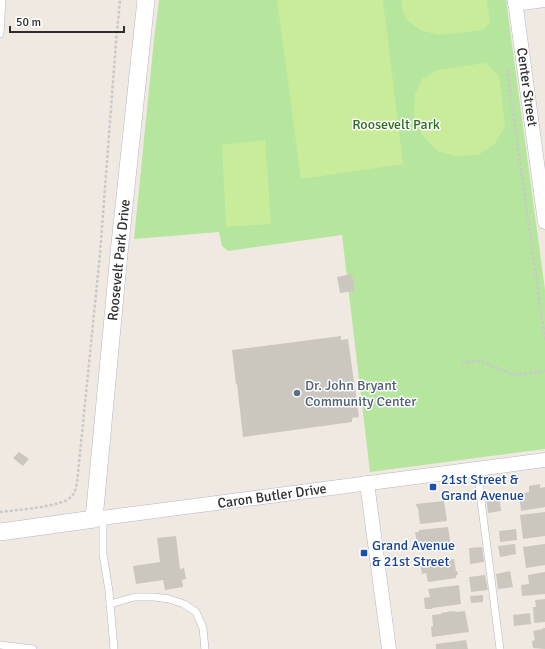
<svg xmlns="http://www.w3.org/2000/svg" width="545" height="649" font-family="Signika,sans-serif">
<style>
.green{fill:#b6e59e}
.pitch{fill:#c9ec9a}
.building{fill:#cbc7bf}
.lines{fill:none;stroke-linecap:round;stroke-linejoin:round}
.service-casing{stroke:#b4b7c1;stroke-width:8}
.minor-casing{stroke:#b4b7c1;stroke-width:15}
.tertiary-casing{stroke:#b4b7c1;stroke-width:18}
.path{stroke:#c9c9c9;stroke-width:2.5;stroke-dasharray:3 2;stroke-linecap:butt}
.service{stroke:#fff;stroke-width:7}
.minor{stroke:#fff;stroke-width:14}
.tertiary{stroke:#fff;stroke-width:17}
.service-dot{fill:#5c6f8a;stroke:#fff;stroke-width:1.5}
.transit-dot{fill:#1a4fb4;stroke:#fff;stroke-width:1.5}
.labels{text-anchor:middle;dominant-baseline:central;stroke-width:3;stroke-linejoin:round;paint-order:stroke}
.street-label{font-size:14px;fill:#2e2e2e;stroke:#fff}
.park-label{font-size:14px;fill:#2c6e1b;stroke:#fff}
.service-label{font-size:14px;fill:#4e5e75;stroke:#fff;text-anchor:start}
.transit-label{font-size:14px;fill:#164399;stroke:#fff;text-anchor:start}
</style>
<rect width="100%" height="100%" fill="#efe9e1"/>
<polygon class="green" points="159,0 506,0 545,290 545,449 370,472 342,235 228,251 222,246 219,232 134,239 154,40"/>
<g class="pitch">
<polygon points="277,0 383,0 403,164 301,179"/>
<polygon points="402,0 487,0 490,22 483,30 439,35 420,30 407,20 402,9"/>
<polygon points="485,63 499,76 505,126 495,144 478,155 455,156 438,151 422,135 414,114 415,94 422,79 437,70"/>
<polygon points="265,140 271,224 226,227 222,145"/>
</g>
<g class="building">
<polygon points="352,274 355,291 340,293 337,277"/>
<polygon points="341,336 341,340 348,339 359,417 352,418 352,422 243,437 237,384 236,384 232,350"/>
<polygon points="19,452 29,459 23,466 13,458"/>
<polygon points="540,484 540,488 545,487 545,507 521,511 519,494 529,492 529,486"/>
<polygon points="499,493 501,511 488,513 486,495"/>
<polygon points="444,501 447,521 420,524 418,508 417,508 416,504"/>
<polygon points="545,512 545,536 523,539 520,515"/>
<polygon points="448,527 451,547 433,549 433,551 430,552 429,550 420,551 419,542 417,543 415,532 419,532 419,530"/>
<polygon points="516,529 517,540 500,542 499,531"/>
<polygon points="176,536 180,569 184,568 186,579 182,580 183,587 165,590 163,580 136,584 133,566 160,562 157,538"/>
<polygon points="515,544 516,554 500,557 498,546"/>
<polygon points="545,544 545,565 526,568 523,547"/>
<polygon points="482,547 484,562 470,564 469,548"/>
<polygon points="454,559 456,571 457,571 458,575 456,575 456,578 428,582 426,573 422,574 420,563"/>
<polygon points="510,571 513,587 498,589 496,574"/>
<polygon points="545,572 545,594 522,596 521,585 529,584 528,575"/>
<polygon points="485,575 488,590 471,592 469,577"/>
<polygon points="459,585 461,604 432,608 432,609 425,609 424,598 430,597 428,589"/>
<polygon points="483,595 483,602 471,603 470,596"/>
<polygon points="545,599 545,622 534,623 533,607 536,607 535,600"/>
<polygon points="453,611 453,612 456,611 456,612 465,611 469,632 432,637 431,627 433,626 432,615 441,614 441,613"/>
<polygon points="530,613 531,624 514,626 513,615"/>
<polygon points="542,628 545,628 545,649 533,648 532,641 535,640 533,631 543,629"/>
<polygon points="466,640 468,649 436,649 436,644"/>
</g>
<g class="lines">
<g class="service-casing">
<g id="service">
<polyline points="0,34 2,0"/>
<polyline points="477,469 500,649"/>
<polyline points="103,518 103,554 109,591 114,649"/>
<polyline points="110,604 135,597 154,597 169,599 184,604 196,612 203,628 205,649"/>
<polyline points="0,645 33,649"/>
</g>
</g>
<g class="minor-casing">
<g id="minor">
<polyline points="515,0 545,222"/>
<polyline points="515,4 545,0"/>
<polyline points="367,483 389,649"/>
<polyline points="94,519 545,460"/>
</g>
</g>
<g class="tertiary-casing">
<polyline id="tertiary" points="0,532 94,519 119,253 146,0"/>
</g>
<g class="path">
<polyline points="507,69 545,341"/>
<polyline points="462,363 480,361 514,375 545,371"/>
<path d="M0 512C15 510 62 507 71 497 75 493 76 488 77 483L100 254 116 42 120 0"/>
</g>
<use href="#service" class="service"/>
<use href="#minor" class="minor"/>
<use href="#tertiary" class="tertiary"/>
</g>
<circle class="service-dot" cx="297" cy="393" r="4"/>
<g class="transit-dot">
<rect x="429" y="483" width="8" height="8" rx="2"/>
<rect x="360" y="549" width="8" height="8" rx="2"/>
</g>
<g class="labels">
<g class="street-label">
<text transform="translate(527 87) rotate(82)">Center Street</text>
<text transform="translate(119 260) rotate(-84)">Roosevelt Park Drive</text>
<text transform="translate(272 496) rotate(-8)">Caron Butler Drive</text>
</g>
<g class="park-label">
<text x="396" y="124">Roosevelt Park</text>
</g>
<g class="service-label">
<text x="305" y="385">Dr. John Bryant<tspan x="305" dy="16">Community Center</tspan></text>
</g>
<g class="transit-label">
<text x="441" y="479">21st Street &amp;<tspan x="441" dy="16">Grand Avenue</tspan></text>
<text x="372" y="545">Grand Avenue<tspan x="372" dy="16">&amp; 21st Street</tspan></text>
</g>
</g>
<path d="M10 26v6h114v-6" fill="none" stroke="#2e2e2e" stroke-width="2"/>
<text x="16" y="26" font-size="12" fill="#2e2e2e" stroke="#ffffff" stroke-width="3" paint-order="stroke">50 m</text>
</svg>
